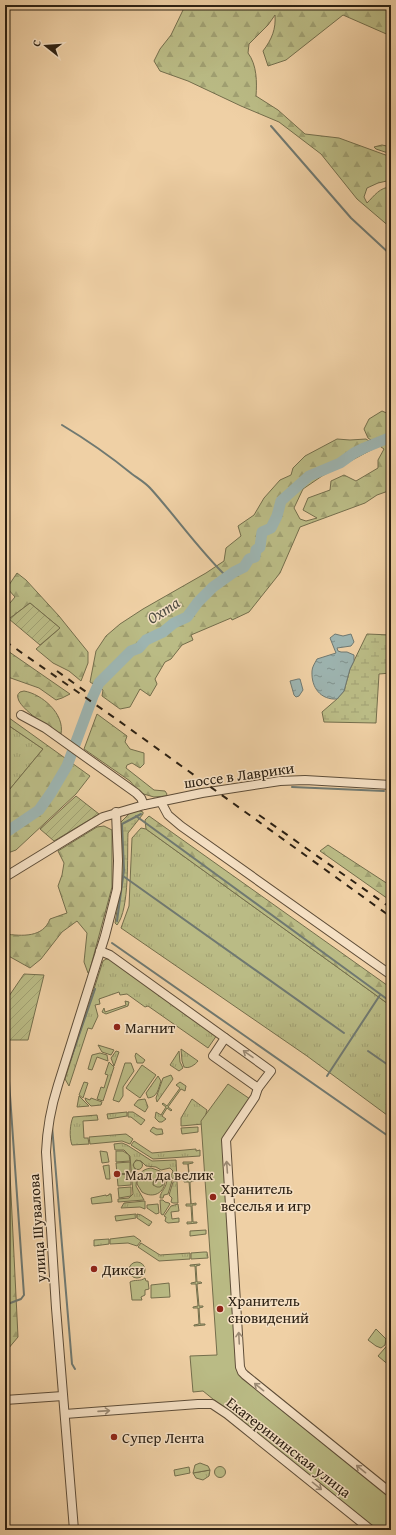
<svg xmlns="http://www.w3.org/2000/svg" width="396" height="1535" font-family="'Gentium Book Plus',serif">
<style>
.grass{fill:url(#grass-tufts);stroke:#746e4c}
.forest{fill:url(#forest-firs);stroke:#746e4c}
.wetland{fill:url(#wetland-marsh);stroke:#746e4c}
.park{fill:#babb85;stroke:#746e4c;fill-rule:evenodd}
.garden{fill:url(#garden-furrows);stroke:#746e4c}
.water{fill:url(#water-ripples);stroke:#707971}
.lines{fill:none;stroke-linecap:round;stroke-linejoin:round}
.stream{stroke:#707971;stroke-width:2}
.river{stroke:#9db4b0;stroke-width:11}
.minor-casing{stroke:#5e4d38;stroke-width:10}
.minor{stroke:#f5e0c4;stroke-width:8}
.rail{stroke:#2d2113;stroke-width:2;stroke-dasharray:7 7;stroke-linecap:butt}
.oneway{stroke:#9b8a74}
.poi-dot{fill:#8f2418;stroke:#f5e0c4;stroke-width:1.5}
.labels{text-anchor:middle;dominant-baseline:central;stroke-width:3;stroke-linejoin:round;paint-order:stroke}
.street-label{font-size:15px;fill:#2d2113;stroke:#f5e0c4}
.poi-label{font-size:15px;fill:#2d2113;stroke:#f5e0c4;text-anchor:start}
.water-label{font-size:16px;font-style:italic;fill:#4f4d42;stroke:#f5e0c4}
</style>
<defs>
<pattern id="grass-tufts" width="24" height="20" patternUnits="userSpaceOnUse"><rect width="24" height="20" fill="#babb85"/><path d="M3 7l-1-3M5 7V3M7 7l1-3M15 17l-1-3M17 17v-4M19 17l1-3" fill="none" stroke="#a0a072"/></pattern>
<pattern id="forest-firs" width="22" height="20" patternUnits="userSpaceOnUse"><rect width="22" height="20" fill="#babb85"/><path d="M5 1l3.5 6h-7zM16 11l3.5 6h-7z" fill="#a0a072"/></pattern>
<pattern id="wetland-marsh" width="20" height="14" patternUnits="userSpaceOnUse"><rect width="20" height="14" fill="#babb85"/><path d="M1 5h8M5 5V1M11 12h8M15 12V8" fill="none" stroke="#a0a072"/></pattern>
<pattern id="garden-furrows" width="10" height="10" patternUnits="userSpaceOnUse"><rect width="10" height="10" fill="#babb85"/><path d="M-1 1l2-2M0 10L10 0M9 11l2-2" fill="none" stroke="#a0a072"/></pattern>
<pattern id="water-ripples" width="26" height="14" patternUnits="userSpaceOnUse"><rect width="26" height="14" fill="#9db4b0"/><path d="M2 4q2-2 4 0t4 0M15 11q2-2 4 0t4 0" fill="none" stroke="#80928e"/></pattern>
</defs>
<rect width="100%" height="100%" fill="#efd0a5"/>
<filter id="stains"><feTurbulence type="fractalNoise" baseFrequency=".005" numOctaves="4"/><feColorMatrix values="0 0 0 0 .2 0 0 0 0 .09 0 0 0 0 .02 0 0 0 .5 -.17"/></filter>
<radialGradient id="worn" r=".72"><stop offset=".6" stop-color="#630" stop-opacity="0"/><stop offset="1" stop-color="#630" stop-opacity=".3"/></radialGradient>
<g class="grass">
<polygon points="5,723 43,749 5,795"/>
<polygon points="141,828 146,829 391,1006 391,1118 307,1056 121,928 129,906 132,838"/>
<polygon points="106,959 109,959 217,1035 208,1048 148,1006 145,1007 127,994 120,995 119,992 99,999 100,1004 95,1005 98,1016 92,1029 88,1028 69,1086 65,1079 103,961"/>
<polygon points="125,1001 129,1002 128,1006 106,1014 102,1012 104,1008 105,1012 126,1005"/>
<polygon points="98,1045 114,1050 111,1055 102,1052"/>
<path d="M181 1049 198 1061C195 1065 189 1069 184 1067L182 1061Z"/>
<polygon points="116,1051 119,1052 114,1066 111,1058"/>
<polygon points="179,1051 180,1062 183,1068 179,1071 170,1065"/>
<polygon points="100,1053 107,1055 108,1061 97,1057 92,1070 88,1069 92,1055"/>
<polygon points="109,1062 114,1067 103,1101 97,1099 101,1087 104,1088 108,1075 105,1074"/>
<polygon points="171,1075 173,1079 157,1102 156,1098 163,1078"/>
<path d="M158 1076 161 1081C158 1089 158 1097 148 1098L146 1093Z"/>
<polygon points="84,1082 88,1083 83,1098 79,1095"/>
<polygon points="180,1082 186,1086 185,1091 181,1089 168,1107 172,1110 171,1111 167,1108 162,1116 166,1119 162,1122 159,1122 155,1118 156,1112 161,1115 166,1107 162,1104 163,1103 167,1106 180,1088 176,1085"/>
<polygon points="79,1096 89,1106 77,1107"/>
<polygon points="85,1098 90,1100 91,1098 102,1102 101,1105 91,1106 86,1101"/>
<polygon points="145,1099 148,1107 145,1112 134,1105 138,1100"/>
<polygon points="192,1099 207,1110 203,1124 181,1126 181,1118"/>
<polygon points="127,1112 127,1116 108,1119 107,1114"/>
<polygon points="128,1112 133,1112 145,1120 141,1125 131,1117 128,1117"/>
<path d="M97 1115 98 1120 83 1121 84 1138H88L89 1144 72 1145C69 1137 70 1124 73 1117Z"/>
<polygon points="153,1127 157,1129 162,1129 163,1134 156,1135 150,1131"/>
<polygon points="198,1127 198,1132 182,1134 181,1128"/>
<polygon points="126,1134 133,1139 130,1144 122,1141 90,1144 89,1137"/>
<polygon points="134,1141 152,1153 196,1149 196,1151 200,1150 200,1156 153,1159 131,1145"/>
<polygon points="122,1143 127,1145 152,1161 176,1160 177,1180 173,1179 171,1176 173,1171 170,1168 161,1170 156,1167 146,1166 141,1161 136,1160 133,1165 137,1173 136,1186 144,1200 118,1202 118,1199 129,1198 133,1194 130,1156 124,1150 115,1150 114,1144"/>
<polygon points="100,1151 107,1152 109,1162 102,1163"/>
<polygon points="183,1162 193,1162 193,1163 188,1164 190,1180 194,1180 194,1181 190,1182 191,1204 196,1203 196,1205 192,1205 193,1222 197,1222 197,1223 187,1224 187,1222 192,1222 191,1206 186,1206 186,1204 191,1204 189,1182 184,1182 184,1180 189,1180 188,1164 183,1164"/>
<polygon points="109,1165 110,1179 106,1179 103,1166"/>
<path d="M170 1176 172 1181 168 1194 164 1195 163 1198H160C160 1191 167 1189 167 1178Z"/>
<circle cx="158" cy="1183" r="5"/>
<polygon points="177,1181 178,1203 173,1203 171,1202 172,1198 169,1195 173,1182"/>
<polygon points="109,1194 111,1194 112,1202 92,1204 91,1198 106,1195 106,1196 109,1195"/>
<polygon points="160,1200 163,1200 165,1202 169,1203 170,1204 163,1215 161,1214"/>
<polygon points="145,1201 145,1209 140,1207 121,1208 124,1203"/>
<polygon points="178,1204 179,1211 171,1212 172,1219 179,1218 179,1222 168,1223 165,1221 166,1217 164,1216 171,1206"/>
<polygon points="136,1214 136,1218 116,1221 115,1216"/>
<polygon points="137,1214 141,1215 152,1222 149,1226 137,1218"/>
<polygon points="206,1230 206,1234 190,1236 190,1231"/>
<polygon points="134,1236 141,1241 137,1246 128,1243 110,1244 110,1239"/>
<polygon points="109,1239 109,1244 94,1246 94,1240"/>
<polygon points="141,1243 160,1255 190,1253 190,1259 159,1261 138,1247"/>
<polygon points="204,1252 207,1252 208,1258 191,1259 191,1253"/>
<polygon points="200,1264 200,1265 196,1266 197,1282 201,1282 202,1283 197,1284 199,1306 203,1306 203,1307 199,1308 200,1324 205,1324 205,1325 194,1326 194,1325 199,1324 198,1308 193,1308 193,1307 198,1306 196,1284 191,1284 191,1283 196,1282 195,1266 190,1266 190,1265"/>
<circle cx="220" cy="1472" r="5.5"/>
<polygon points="210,1470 209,1476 203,1480 196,1478 193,1473"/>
</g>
<g class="forest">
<path d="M202 5H391V36L343 15 286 60 268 66 263 51C272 39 276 29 275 15L268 25 249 44 248 53C257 65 257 82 256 96L278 110 305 134 339 138 391 157V180L378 183 367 188 364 197 367 203C374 196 380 187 391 187V228L357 199 321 154 279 122 241 106 188 81 160 71 154 61 160 49 171 35 184 8Z"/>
<polygon points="382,145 391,147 391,154 376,149 374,147"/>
<polygon points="382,411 391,415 391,490 377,495 365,503 300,527 280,573 249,612 232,620 231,618 191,635 193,640 182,645 171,659 165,662 155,679 157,684 150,696 140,689 130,707 120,709 102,696 103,690 90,682 96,651 106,636 120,624 143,609 206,573 224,561 226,548 241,536 238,526 254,515 264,498 280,480 291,475 293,468 305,456 337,439 350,440 366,439 375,445 373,449 322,476 303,489 294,508 300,519 306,521 317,518 303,510 308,498 330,490 331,481 344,475 356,481 378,468 378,460 384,449 368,438 364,429 369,419"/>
<polygon points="17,573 26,580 59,616 88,652 88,663 81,681 69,671 53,663 36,649 60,628 30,603 5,622 5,609 15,597 7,588"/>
<polygon points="5,649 70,694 62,698 56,700 39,688 5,676"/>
<path d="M24 691C42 694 65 714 61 734 51 730 19 708 18 698 17 695 18 694 20 692Z"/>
<polygon points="97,714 127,736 125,742 130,749 144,753 144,764 140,768 132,763 127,765 126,768 154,790 165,791 167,794 166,796 154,797 140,793 130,781 84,749"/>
<polygon points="5,715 90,776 76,794 16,850 5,854 5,795 43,749 5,723"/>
<polygon points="149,816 391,988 391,1006 146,829 145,820"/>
<path d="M104 826 112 830V887L89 973H88L84 962 87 933 77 921 62 932 41 959 30 968 5 954V934C22 936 43 938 50 919L67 913 58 886 62 875 64 863 58 851 97 827Z"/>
<polygon points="328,845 391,886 391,901 320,851"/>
<polygon points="5,1072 18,1337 8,1349 5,1346"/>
</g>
<g class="wetland">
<polygon points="367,634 391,635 391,673 379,674 376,723 324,722 322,712 337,699 344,691 350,669"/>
<path d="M137 810 143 812V814L128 833C127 854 130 909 117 925L115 923 120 892V823L131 812Z"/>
</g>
<g class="park">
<polygon points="136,1053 145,1060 143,1063 137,1063 135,1056"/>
<polygon points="125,1063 131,1063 134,1071 123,1087 123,1096 119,1102 113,1100"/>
<polygon points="142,1065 156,1075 140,1098 126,1088"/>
<polygon points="228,1084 250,1099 223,1141 239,1375 391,1497 391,1530 375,1530 203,1391 193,1392 190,1356 217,1355 201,1121"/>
<polygon points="116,1151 123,1151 129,1155 130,1161 116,1162"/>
<circle cx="138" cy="1165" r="4.5"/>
<polygon points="130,1162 130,1173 117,1174 116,1163"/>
<path d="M151 1168 160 1171 165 1180C165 1193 153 1199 142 1192L137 1184C137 1175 142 1169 151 1168ZM156 1178H160L162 1180 163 1185 160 1187H157L153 1185V1182Z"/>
<polygon points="131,1174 131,1185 118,1186 117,1175"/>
<polygon points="131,1187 131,1196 119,1198 118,1188"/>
<polygon points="158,1204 159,1213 156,1214 147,1208 147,1205"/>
<circle cx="137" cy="1270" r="8"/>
<path d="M145 1278 146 1281H148L149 1289 145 1290V1295L141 1297 142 1300H132L130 1282C135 1279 140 1282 145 1278Z"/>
<polygon points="169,1283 170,1297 151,1298 151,1285"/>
<polygon points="376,1329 386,1339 385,1345 381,1348 376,1346 368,1340"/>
<polygon points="391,1341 391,1367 378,1356"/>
<polygon points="200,1463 208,1466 210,1470 193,1473 195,1465"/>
<polygon points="189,1467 190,1473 175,1476 174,1470"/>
</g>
<g class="garden">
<polygon points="30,603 60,628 40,645 9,619"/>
<polygon points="76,796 99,814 54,841 40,829"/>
<polygon points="24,974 44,975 28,1040 6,1040 7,999"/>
</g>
<g class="water">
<path d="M335 634 343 636 351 634 354 642 351 646 337 648 338 651 341 652H347L354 655V661L350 669 344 691 337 699C321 700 311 688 312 671 312 667 315 663 317 659L336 653 330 638Z"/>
<polygon points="298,679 300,679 303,690 299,696 296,697 294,695 290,681"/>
</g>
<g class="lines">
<g class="stream">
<polyline points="271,126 351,218 391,255"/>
<path d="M62 425C87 440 110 456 132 474 139 479 146 483 151 489 177 518 199 550 227 577"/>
<polyline points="292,787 384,791"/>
<polyline points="136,816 391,1002"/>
<polyline points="123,876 344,1033"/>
<polyline points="117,921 124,870 122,824 141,814"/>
<polyline points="112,943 391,1138"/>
<polyline points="5,1024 24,1295 21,1299 5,1305"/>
<polyline points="368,1051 391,1067"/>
<polyline points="70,1061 95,989"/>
<polyline points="327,1076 380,995"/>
<polyline points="52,1126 72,1364 75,1369"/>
</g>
<polyline class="river" points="5,833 39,810 51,793 67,766 93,696 99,683 131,651 139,648 146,640 163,632 174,623 187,617 198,602 213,587 234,572 244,567 249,559 255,557 256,550 260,547 262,532 271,528 277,516 281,501 309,476 340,463 354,453 364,448 391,437"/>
<g class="minor-casing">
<g id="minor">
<polyline points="21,715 45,728 136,793 141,798 144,805"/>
<polyline points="161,802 168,815 181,826 391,975"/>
<polyline points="5,877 103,817 144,805 202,793 280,781 305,780 391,785"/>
<polyline points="100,951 110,955 271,1071 258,1088 255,1097 226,1140 240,1367 242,1372 245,1375 391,1493"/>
<polyline points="225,1038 213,1056 258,1088"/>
<polyline points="5,1400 63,1396"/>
<polyline points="65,1414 198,1404 212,1404 227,1414 371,1530"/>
<path d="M74 1530 56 1308 46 1152C47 1129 51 1107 58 1085L105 936 114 901 117 889 118 861 116 812"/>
</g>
</g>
<use href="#minor" class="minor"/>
<g class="rail">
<polyline points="5,641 119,721 391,917"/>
<polyline points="57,671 89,694"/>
<polyline points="259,815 391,908"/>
</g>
</g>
<defs><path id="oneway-shaft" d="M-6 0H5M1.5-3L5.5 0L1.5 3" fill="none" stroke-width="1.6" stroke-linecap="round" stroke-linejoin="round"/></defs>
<g class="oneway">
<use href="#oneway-shaft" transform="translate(248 1054) rotate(-145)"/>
<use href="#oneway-shaft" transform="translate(227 1167) rotate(-94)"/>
<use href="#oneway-shaft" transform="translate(239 1338) rotate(-93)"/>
<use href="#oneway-shaft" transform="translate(259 1387) rotate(-141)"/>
<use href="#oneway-shaft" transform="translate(104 1411) rotate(-4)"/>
<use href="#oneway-shaft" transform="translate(361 1469) rotate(-141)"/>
<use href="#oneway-shaft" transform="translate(317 1486) rotate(39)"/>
</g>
<g class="poi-dot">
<circle cx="117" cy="1027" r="4"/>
<circle cx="117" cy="1174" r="4"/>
<circle cx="213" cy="1197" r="4"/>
<circle cx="94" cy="1269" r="4"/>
<circle cx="220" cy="1309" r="4"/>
<circle cx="114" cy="1437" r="4"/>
</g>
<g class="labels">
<g class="street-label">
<text transform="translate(239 775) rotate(-8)">шоссе в Лаврики</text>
<text transform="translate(37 1228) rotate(-94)">улица Шувалова</text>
<text transform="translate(289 1447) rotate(38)">Екатерининская улица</text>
</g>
<g class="poi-label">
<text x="125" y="1027">Магнит</text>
<text x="125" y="1174">Мал да велик</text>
<text x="221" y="1188">Хранитель<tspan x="221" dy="17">веселья и игр</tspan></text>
<text x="102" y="1269">Дикси</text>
<text x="228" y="1300">Хранитель<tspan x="228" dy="17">сновидений</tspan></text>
<text x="122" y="1437">Супер Лента</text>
</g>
<g class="water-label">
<text transform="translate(163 610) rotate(-33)">Охта</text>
</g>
</g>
<rect width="396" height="1535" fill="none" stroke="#efd0a5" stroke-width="20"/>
<rect x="6" y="6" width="384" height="1523" fill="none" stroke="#2d2113" stroke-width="2"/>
<rect x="10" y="10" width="376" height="1515" fill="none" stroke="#2d2113"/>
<g transform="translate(46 46) rotate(287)" stroke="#f5e0c4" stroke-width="3" paint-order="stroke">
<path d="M0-3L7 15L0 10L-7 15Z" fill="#2d2113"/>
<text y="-6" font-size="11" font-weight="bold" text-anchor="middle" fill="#2d2113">С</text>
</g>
<rect width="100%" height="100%" filter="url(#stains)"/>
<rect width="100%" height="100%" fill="url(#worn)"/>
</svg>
